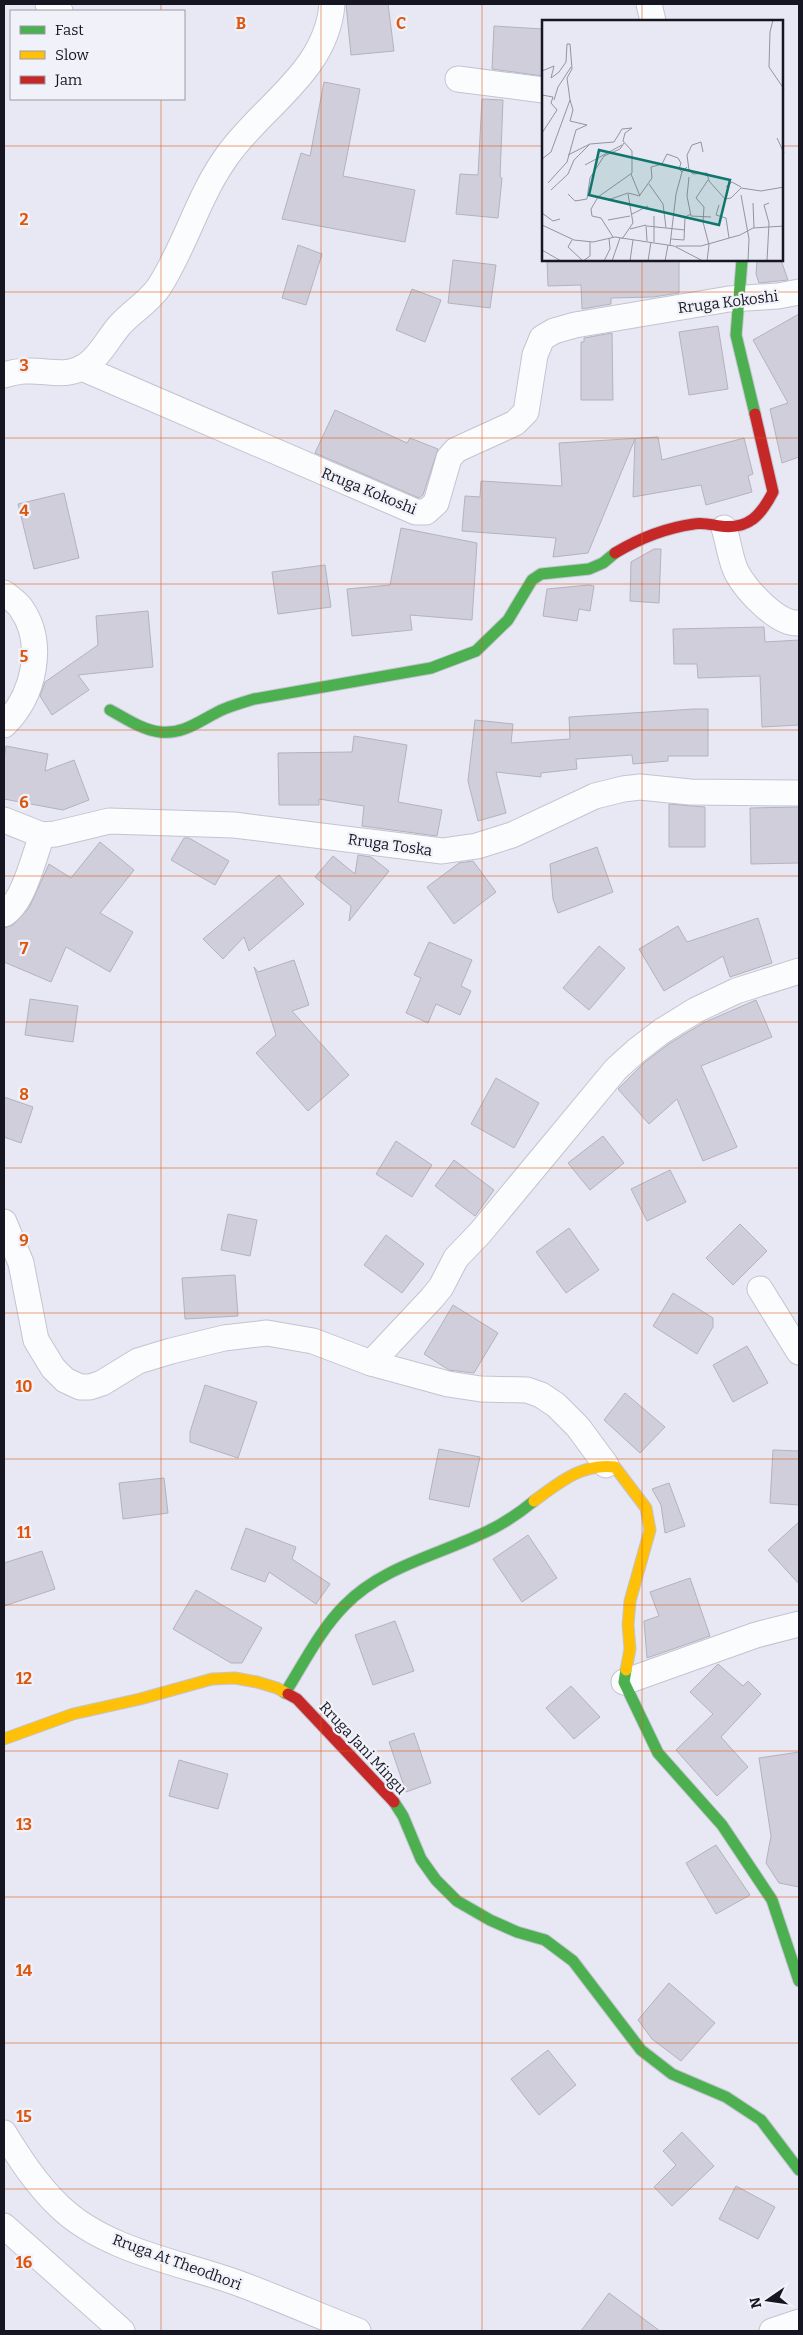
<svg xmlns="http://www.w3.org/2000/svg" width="803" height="2335" font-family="Bitter,serif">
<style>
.building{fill:#d1cedc;stroke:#b3b2bd}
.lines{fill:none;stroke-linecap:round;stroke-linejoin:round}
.street-casing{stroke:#c3c4d0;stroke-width:27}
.fast-casing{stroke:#c3c4d0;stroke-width:13}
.slow-casing{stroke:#c3c4d0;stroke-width:13}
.jam-casing{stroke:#c3c4d0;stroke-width:13}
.street{stroke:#fbfcfd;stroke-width:25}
.fast{stroke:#4caf50;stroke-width:11}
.slow{stroke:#ffc107;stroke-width:11}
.jam{stroke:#c62828;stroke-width:11}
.grid{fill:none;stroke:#dd560d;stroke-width:1;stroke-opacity:0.55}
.labels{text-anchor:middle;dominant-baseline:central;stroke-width:4.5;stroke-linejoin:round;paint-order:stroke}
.street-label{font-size:15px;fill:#151622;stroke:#f1f2f9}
.inset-road{fill:none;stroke:#93949f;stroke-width:1}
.view{fill:#0f766e;fill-opacity:0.15;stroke:#0f766e;stroke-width:2.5}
.inset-edge{fill:none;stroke:#151622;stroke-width:2.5}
.grid-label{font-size:16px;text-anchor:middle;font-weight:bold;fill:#dd560d;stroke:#f1f2f9;stroke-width:4.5;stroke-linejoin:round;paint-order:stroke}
</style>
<rect width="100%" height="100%" fill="#e7e8f3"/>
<g class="building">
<polygon points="346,4 388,4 394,51 351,55"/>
<polygon points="494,26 543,29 543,76 492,69"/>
<polygon points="324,82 360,89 343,176 415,190 405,242 282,219 301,153 310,156"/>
<polygon points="482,99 503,100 500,177 502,178 498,218 456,214 460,174 478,175"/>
<polygon points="298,245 322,254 306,305 282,298"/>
<polygon points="453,260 496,265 490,308 448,303"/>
<polygon points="547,260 679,260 679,293 653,297 611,298 611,304 582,309 581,285 548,286"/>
<polygon points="757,260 781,260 788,280 759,283 756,274"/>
<polygon points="412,289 441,300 425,342 396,330"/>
<polygon points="799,314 799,457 782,463 770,409 788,403 753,340"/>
<polygon points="718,326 728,389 689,395 679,332"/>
<polygon points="612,333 613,400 581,400 581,342 584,342 584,338"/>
<polygon points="335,410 407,443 410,438 438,449 423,495 419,498 315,453"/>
<polygon points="658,437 662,460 744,438 753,474 748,476 752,492 706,505 701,485 633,497 635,439 588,553 553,557 556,538 462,531 465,496 480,497 481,481 562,486 559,443"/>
<polygon points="64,493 79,558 34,569 18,504"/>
<polygon points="401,528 477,543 472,620 410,615 412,630 352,636 347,589 390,585"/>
<polygon points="654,549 661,549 659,603 630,601 631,562"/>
<polygon points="325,565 331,607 278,614 272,572"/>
<polygon points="589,585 594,586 590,611 579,609 577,621 543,616 547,589"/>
<polygon points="148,611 153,667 78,675 89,690 52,715 40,696 45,682 98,645 96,616"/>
<polygon points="764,627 765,642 799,640 799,725 762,727 760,676 698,678 697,664 674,664 673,629"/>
<polygon points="694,709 708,709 708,756 668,756 668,761 633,764 632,755 576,759 577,769 541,773 541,777 496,772 506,813 478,821 468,781 475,720 513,724 511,743 570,739 569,717"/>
<polygon points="354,736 407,745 398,802 442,810 437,836 362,826 364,806 319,799 319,805 279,805 278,753 352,752"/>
<polygon points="6,746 48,754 45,771 74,760 89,800 63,810 4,799 4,760"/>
<polygon points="669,804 705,807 705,847 669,847"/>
<polygon points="799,807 799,863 751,864 750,808"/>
<polygon points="184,838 189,838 229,861 215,885 171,860"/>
<polygon points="100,842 134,870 100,913 133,932 110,972 66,947 51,982 4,962 4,928 13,925 29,908 49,864 71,878"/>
<polygon points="597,847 613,892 558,913 553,899 550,864"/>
<polygon points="358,855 371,857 389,871 349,921 351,906 315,877 333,856 355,874"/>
<polygon points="473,861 496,892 454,924 427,887 459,863"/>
<polygon points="279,875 304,904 249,951 244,937 223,959 203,939"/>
<polygon points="758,918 772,963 730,977 723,956 664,991 639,949 678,926 687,942"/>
<polygon points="429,942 472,960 461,986 471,991 460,1015 436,1004 428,1023 406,1013 421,978 414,975"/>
<polygon points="599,946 625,968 589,1010 563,988"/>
<polygon points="294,960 309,1005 292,1011 349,1075 308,1111 256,1053 276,1035 254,967 258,972"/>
<polygon points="30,999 78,1006 73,1042 25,1035"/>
<polygon points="756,1000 772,1037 701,1066 737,1147 703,1161 677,1099 649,1124 618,1089 645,1062 670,1043 703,1023"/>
<polygon points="496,1078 539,1103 514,1148 471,1124"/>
<polygon points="4,1097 33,1107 21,1143 4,1137"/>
<polygon points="603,1136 624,1163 590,1190 568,1163"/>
<polygon points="396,1141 432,1165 412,1197 376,1174"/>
<polygon points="454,1160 494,1190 475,1216 435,1186"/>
<polygon points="670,1170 686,1202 647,1221 631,1189"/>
<polygon points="228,1214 257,1220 250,1256 221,1250"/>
<polygon points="740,1224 767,1251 733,1285 706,1258"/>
<polygon points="569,1228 599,1270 566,1293 536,1252"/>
<polygon points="386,1235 424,1264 402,1293 364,1265"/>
<polygon points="235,1275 238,1316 185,1319 182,1278"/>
<polygon points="673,1293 713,1318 713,1327 697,1354 653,1326"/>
<polygon points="453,1305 498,1333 474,1373 449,1370 424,1354"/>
<polygon points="747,1346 768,1383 733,1402 713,1365"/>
<polygon points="205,1385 257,1402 238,1458 190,1442 190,1432"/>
<polygon points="625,1393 665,1427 640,1453 604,1420"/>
<polygon points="439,1449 480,1457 469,1507 429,1499"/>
<polygon points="773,1450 799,1451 799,1505 770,1503"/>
<polygon points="164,1478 168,1513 123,1519 119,1483"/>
<polygon points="669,1483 685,1526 665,1533 661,1505 652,1489"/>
<polygon points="799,1522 799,1584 768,1550"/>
<polygon points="246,1528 296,1547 292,1559 330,1584 316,1604 269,1572 265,1582 231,1569"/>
<polygon points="528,1535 557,1578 522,1602 493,1559"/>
<polygon points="42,1551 55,1589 4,1606 4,1563"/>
<polygon points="690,1578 710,1636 647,1658 644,1621 659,1616 650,1592"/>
<polygon points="196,1590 262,1628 242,1663 231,1663 173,1629"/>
<polygon points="395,1621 414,1671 373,1685 355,1635"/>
<polygon points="718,1664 743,1686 748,1681 761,1694 721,1737 748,1767 717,1796 676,1750 713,1714 690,1692"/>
<polygon points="571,1686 600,1717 574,1739 546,1708"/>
<polygon points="414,1733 431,1783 406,1792 389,1742"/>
<polygon points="799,1752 799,1887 779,1883 766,1863 771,1836 759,1758"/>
<polygon points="179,1760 228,1774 218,1809 169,1796"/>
<polygon points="716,1845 750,1895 716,1914 686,1863"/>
<polygon points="669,1983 715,2023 681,2061 652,2039 638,2020"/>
<polygon points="548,2050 576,2085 539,2115 511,2079"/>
<polygon points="682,2132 714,2166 672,2206 654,2187 676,2165 663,2151"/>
<polygon points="736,2186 775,2207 758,2239 719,2219"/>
<polygon points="609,2293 660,2331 581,2331"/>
</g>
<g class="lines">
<g class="street-casing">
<g id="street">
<polyline points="48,4 60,11"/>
<polyline points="649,4 653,21"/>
<polyline points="458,79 543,90"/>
<polyline points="82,368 416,512 426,512 436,503 449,458 456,450 515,423 526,412 535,355 542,338 554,331 575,325 729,299 778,296 799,292"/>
<path d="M4 375C11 373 19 371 26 371 49 370 68 379 88 364 101 354 108 339 119 326 131 312 149 302 159 287 186 245 198 196 227 156 263 105 327 71 332 4"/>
<path d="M724 528C729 543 730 560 737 573 747 591 778 625 799 623"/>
<path d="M4 593C9 597 17 602 21 608 46 644 34 696 4 725"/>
<polyline points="4,820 42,835 55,834 109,821 234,825 442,851 477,846 512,835 595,796 623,789 640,787 690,792 799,793"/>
<path d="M4 914C24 902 34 856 42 835"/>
<polyline points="4,1222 21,1263 36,1340 53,1368 65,1380 80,1387 90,1387 102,1383 138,1361 171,1351 224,1338 267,1333 313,1341 371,1363 448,1384 481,1389 527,1390 541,1395 556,1405 578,1427 606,1465"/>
<polyline points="760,1289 799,1352"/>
<polyline points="371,1363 432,1298 441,1287 456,1258 480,1233 616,1069 636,1051 662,1031 696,1010 736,991 799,971"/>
<polyline points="624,1682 756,1635 799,1624"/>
<path d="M4 2133C20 2159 37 2185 59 2206 104 2250 178 2262 235 2282 276 2297 317 2315 358 2331"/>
<polyline points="4,2226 122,2331"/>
<polyline points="772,2331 799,2322"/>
</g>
</g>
<g class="fast-casing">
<g id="fast">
<polyline points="742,260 736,335 755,414"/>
<path d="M110 710C125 718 142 730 160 732 185 735 203 718 224 709 234 705 244 702 254 699L431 668 476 651 508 620 532 580 541 574 589 569 603 563 615 553"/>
<polyline points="626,1670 624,1682 658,1753 722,1825 772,1900 799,1981"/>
<path d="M285 1693C304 1663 320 1630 345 1605 381 1568 434 1556 479 1535 499 1527 518 1514 534 1501"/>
<polyline points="394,1802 403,1816 421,1859 436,1880 457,1901 490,1920 517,1932 545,1940 573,1961 641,2050 672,2074 726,2097 761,2120 799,2170"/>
</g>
</g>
<g class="slow-casing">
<g id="slow">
<path d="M534 1501C560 1482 582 1463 615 1467L646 1508 650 1530 630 1601 628 1625 630 1649 626 1670"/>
<polyline points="4,1739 73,1714 140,1699 212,1679 235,1678 257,1682 277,1688 288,1694"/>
</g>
</g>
<g class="jam-casing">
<g id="jam">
<path d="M615 553C640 538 665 528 694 524 702 522 712 525 720 526 749 530 761 515 773 492L755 414"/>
<polyline points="288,1694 297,1699 394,1802"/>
</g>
</g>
<use href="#street" class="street"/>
<use href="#fast" class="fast"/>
<use href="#slow" class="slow"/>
<use href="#jam" class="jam"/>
</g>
<path class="grid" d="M161 4V11M321 4V2331M482 4V2331M642 4V21M161 99V2331M4 146H543M782 146H799M642 260V2331M4 292H799M4 438H799M4 584H799M4 730H799M4 876H799M4 1022H799M4 1168H799M4 1313H799M4 1459H799M4 1605H799M4 1751H799M4 1897H799M4 2043H799M4 2189H799"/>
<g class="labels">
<g class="street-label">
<text transform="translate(728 302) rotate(-7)">Rruga Kokoshi</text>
<text transform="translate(369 491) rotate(22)">Rruga Kokoshi</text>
<text transform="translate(390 845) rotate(8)">Rruga Toska</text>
<text transform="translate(363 1748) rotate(47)">Rruga Jani Mingu</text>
<text transform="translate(177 2262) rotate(20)">Rruga At Theodhori</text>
</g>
</g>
<g transform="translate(542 20)">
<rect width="241" height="241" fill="#e7e8f3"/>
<path class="inset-road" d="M231 0 228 12 227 47 242 69M0 51 12 46 9 58 17 52 24 42 25 24H28L30 49 25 58 28 80 9 132 0 139M0 75 11 77 9 83 15 90 0 113M12 80 16 67 29 47M235 118 242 133M161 132 159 122 150 125 145 135 147 150 151 154 165 153 167 161 183 179 189 178 199 168 219 171 242 167M26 135 48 124 72 122 80 109 90 108 83 113 81 121 90 131V153L56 177 49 189 50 196 59 198 71 217M43 145 80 125M147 157 145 176 149 196 169 197M6 163 25 142 34 110 45 105 28 101 31 90 28 80M107 164 121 184 124 208M184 167 190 162 199 167M9 170 26 154 32 140 47 125M26 174 33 181 45 179 48 158 62 136 78 129 82 123M98 175 110 158 109 147 120 144 125 134 136 138 139 143 137 149 140 152M199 175 207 219 206 241M66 180 86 173 98 176 89 154M211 183 212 208M177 185 174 195 184 198 187 218M0 193 11 201 18 199M90 194 106 186M112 196V222M66 200 88 196M0 205 32 220 51 222 73 217 132 226 161 241M105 206 143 210M88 209 104 205 105 221M80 219 91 203 86 174M129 219 142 220 143 197 149 194M30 220 26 227 41 241M128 225 134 174 140 152 145 147M134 226H159L198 215 211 208 242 206M0 230 19 241M41 241 48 236V222M62 241 68 229 67 218M70 241 78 218M88 241 91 220M106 241 109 222M123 241 126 225M165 241 167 225 161 202 162 187 154 178 166 160M225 241 227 203 222 185 227 183"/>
<path class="view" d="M57 130 188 160 177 205 47 175Z"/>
<rect width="241" height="241" class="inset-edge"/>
</g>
<g class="grid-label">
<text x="241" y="29">B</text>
<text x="401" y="29">C</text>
<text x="24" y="225">2</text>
<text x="24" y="371">3</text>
<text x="24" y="516">4</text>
<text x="24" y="662">5</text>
<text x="24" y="808">6</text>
<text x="24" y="954">7</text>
<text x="24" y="1100">8</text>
<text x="24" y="1246">9</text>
<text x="24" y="1392">10</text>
<text x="24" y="1538">11</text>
<text x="24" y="1684">12</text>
<text x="24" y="1830">13</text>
<text x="24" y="1976">14</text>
<text x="24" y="2122">15</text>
<text x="24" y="2268">16</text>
</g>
<rect width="803" height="2335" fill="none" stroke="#151622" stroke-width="10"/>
<rect x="10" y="10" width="175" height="90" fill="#f1f2f9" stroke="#999aa3"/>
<rect x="20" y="26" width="25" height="8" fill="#4caf50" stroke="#999aa3"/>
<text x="55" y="35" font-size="15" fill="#151622">Fast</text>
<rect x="20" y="51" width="25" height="8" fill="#ffc107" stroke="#999aa3"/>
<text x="55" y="60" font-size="15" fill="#151622">Slow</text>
<rect x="20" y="76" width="25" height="8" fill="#c62828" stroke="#999aa3"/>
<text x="55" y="85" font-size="15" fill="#151622">Jam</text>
<g transform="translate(768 2300) rotate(257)" stroke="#f1f2f9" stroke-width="4" paint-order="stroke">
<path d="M0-4L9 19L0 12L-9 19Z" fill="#151622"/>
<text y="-8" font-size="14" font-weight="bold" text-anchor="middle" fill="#151622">N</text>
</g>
</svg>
